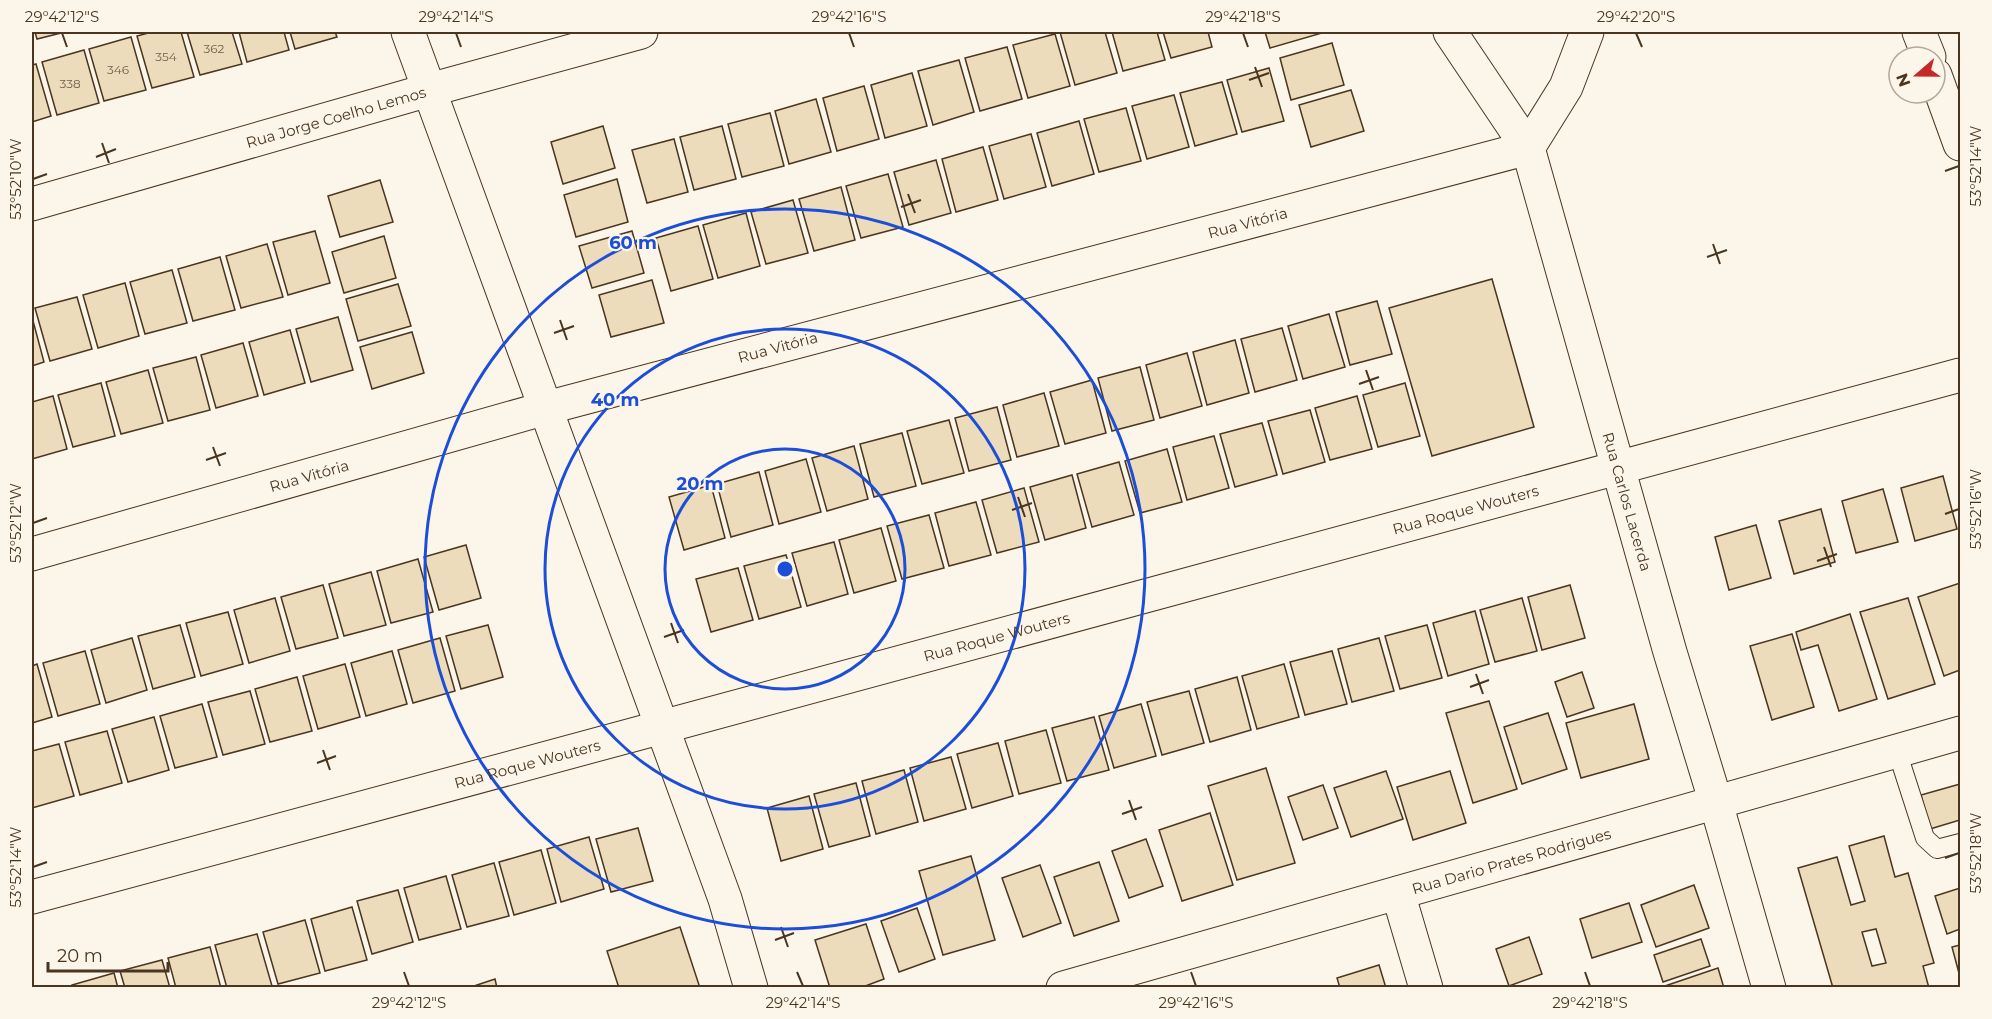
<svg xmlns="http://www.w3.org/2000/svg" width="1992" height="1019" font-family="Montserrat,sans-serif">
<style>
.building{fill:#ecdcbc;stroke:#4a3520;stroke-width:1.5;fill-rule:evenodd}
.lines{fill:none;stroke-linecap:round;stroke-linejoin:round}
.lane-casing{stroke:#4a3520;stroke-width:20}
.street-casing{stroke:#4a3520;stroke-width:35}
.lane{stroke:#fbf6e9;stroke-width:18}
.street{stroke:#fbf6e9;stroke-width:33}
.ticks{fill:none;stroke:#4a3520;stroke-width:2}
.ring{fill:none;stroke:#1d4ed8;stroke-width:3}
.labels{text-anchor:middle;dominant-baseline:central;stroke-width:4.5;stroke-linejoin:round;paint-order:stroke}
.number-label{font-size:12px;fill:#725f47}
.street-label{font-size:15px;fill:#4a3520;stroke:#fbf6e9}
.centre{fill:#1d4ed8;stroke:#fbf6e9;stroke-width:3}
.ring-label{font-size:18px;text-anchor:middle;font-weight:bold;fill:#1d4ed8;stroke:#fbf6e9;stroke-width:4.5;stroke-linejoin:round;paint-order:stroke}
.neatline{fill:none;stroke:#4a3520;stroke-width:2}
.ticks-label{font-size:15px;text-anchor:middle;fill:#4a3520}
</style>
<rect width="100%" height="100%" fill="#fbf6e9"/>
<g class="building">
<polygon points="35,32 65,32 37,39"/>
<polygon points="152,32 181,32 194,77 152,88 137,36"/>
<polygon points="187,32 232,32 242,64 200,75"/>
<polygon points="239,32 284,32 289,50 247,62"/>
<polygon points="290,32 335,32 337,37 295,49"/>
<polygon points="1060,32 1105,32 1117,73 1075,85"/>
<polygon points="1112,32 1157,32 1165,60 1123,71"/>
<polygon points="1163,32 1208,32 1212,47 1171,58"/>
<polygon points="1265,32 1322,32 1322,33 1270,48"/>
<polygon points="1055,34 1070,86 1028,98 1013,45"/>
<polygon points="131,37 146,90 104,101 89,49"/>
<polygon points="1332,43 1344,85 1291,100 1280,58"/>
<polygon points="1007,47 1022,99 980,111 965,58"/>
<polygon points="84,50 99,103 57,115 42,62"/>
<polygon points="959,60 974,112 933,125 918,71"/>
<polygon points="36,64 51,116 32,122 32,65"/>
<polygon points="1269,68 1284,121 1242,132 1227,80"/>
<polygon points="912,73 927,126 885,138 871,85"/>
<polygon points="1222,82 1237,134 1195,146 1180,93"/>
<polygon points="864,86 879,139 837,151 823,98"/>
<polygon points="1351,90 1364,131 1311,147 1299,105"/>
<polygon points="1174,95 1189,147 1147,159 1132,106"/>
<polygon points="816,99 831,152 789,164 775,111"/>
<polygon points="1126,108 1141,161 1099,172 1084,119"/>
<polygon points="770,113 784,166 742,177 728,124"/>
<polygon points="1079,121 1094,174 1052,186 1037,133"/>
<polygon points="603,126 615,168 563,184 551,142"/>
<polygon points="722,126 736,179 694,190 680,137"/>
<polygon points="1031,134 1046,187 1004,199 989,146"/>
<polygon points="674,139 688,192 647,203 632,150"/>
<polygon points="983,147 998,200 956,212 942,159"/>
<polygon points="936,160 951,213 909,225 894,172"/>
<polygon points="888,174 903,227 861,238 846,186"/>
<polygon points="617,179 628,222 576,237 564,195"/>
<polygon points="380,180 393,222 340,237 328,196"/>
<polygon points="841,187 855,240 814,251 799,199"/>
<polygon points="793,200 808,253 766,264 751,212"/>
<polygon points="746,213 760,266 718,278 703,225"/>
<polygon points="698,226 713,279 671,291 656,238"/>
<polygon points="315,231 330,283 288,295 273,242"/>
<polygon points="632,231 644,273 592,288 579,246"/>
<polygon points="384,236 396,278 344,293 332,252"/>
<polygon points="267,244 283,297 241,308 226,256"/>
<polygon points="220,257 235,310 193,321 178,269"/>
<polygon points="172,270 187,323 145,334 130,282"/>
<polygon points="1492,279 1534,427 1432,456 1389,308"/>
<polygon points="652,280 664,323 611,337 599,295"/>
<polygon points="125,283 139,336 98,348 83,295"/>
<polygon points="398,284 411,326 358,341 346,299"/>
<polygon points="77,297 92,349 50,361 35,308"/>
<polygon points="1377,301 1392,354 1350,365 1336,312"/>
<polygon points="1329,314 1345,367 1303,379 1288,326"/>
<polygon points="32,317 44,362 32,366"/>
<polygon points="338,317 353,370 311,382 296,329"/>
<polygon points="1282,328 1297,380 1255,392 1241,339"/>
<polygon points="290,330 305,383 264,395 249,342"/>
<polygon points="412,332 424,373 372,389 360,347"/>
<polygon points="1235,340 1249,393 1207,405 1193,352"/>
<polygon points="243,343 258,396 216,408 201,355"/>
<polygon points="1187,353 1202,406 1160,418 1146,365"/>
<polygon points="196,357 210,410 168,421 153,368"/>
<polygon points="1140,367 1154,420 1112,431 1098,378"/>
<polygon points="148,370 163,423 121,434 106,382"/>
<polygon points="1092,380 1106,433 1065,444 1050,392"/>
<polygon points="101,383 115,436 73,447 58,395"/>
<polygon points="1405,383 1420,436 1378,447 1363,395"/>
<polygon points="1044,393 1059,446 1017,457 1003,405"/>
<polygon points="53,396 67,449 32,459 32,402"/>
<polygon points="1357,396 1372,449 1330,460 1315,408"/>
<polygon points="997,407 1011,460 969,471 955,418"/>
<polygon points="1310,410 1325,462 1283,474 1268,421"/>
<polygon points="949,420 964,473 922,484 907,431"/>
<polygon points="1262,423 1277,475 1235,487 1220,434"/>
<polygon points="902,433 916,486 874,497 860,444"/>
<polygon points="1214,436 1229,488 1187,500 1173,447"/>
<polygon points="854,446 868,499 827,511 812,458"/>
<polygon points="1167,449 1182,502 1140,513 1125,461"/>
<polygon points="806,459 821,512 779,524 765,471"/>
<polygon points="1119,462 1134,515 1092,527 1077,474"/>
<polygon points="759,472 773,525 731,537 717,484"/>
<polygon points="1072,475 1086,528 1045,540 1030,487"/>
<polygon points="1943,476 1957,529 1915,541 1901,488"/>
<polygon points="711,485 725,538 684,550 669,497"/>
<polygon points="1024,488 1039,542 997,553 982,500"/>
<polygon points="1883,489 1898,542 1856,553 1842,501"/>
<polygon points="976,502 991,555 949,566 935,513"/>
<polygon points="1821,509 1835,562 1794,574 1779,521"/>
<polygon points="929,515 944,568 902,579 887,526"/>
<polygon points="1756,525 1771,578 1729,590 1715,537"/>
<polygon points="881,528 896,581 854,593 839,540"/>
<polygon points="834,542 848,594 807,606 792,553"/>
<polygon points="466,545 481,598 439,610 424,557"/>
<polygon points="786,555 801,607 759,619 744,566"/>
<polygon points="418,559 433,612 391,623 377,571"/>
<polygon points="738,568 753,620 711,632 696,579"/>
<polygon points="371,572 386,625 344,636 329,584"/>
<polygon points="1960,583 1960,670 1944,676 1918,597"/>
<polygon points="323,585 338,638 296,649 281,597"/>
<polygon points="1570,585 1585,638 1542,650 1528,597"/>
<polygon points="275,598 290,651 249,663 234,610"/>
<polygon points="1522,598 1537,651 1495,662 1480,610"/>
<polygon points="1908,598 1935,684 1888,699 1860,612"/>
<polygon points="1475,611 1489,664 1448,676 1433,623"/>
<polygon points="228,612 243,664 201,676 186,623"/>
<polygon points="1850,614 1877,699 1839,711 1818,645 1801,650 1796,632"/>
<polygon points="180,625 195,677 153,689 138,636"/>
<polygon points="488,625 503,677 461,689 446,636"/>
<polygon points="1427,625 1442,678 1400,689 1385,636"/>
<polygon points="1792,634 1814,707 1772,720 1750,646"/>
<polygon points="132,638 147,690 106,703 91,650"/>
<polygon points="440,638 455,691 413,703 398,650"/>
<polygon points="1379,638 1394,691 1352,702 1338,649"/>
<polygon points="85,651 100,704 58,716 43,663"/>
<polygon points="392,651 407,704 366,716 351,663"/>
<polygon points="1332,651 1347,704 1305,715 1290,662"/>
<polygon points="37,664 52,717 32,723 32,666"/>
<polygon points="345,664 360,717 318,729 303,676"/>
<polygon points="1284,664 1299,717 1257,729 1242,676"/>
<polygon points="1582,672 1594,708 1567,717 1555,682"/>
<polygon points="297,677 312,731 270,742 255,689"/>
<polygon points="1237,677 1251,730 1210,742 1195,689"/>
<polygon points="250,691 265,744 223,755 208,702"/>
<polygon points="1189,691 1204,743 1162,755 1147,702"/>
<polygon points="1489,701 1517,789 1473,803 1446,713"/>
<polygon points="202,704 217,757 175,768 160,716"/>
<polygon points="1141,704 1156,756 1114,768 1099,716"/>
<polygon points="1634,704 1649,759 1581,778 1566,723"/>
<polygon points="1548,713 1567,769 1522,784 1504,727"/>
<polygon points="154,717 169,770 128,782 112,729"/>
<polygon points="1094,717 1109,770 1067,781 1052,728"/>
<polygon points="1046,730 1061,783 1019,794 1005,741"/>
<polygon points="107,731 122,783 80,795 65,742"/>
<polygon points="998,743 1013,796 972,808 957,754"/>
<polygon points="59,744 74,796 32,808 32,751"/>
<polygon points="951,757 966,809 924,821 910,768"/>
<polygon points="1266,768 1295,863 1237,880 1208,786"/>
<polygon points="904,770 918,822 876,834 862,781"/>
<polygon points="1386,771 1403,819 1351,837 1334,788"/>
<polygon points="1450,771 1466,823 1413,840 1397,787"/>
<polygon points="856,783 870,836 829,847 814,794"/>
<polygon points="1960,784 1960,820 1930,829 1921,795"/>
<polygon points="1323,785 1338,828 1303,840 1288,797"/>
<polygon points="809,796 823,849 781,861 767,808"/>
<polygon points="1210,813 1233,885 1182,901 1159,830"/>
<polygon points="638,828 653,881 611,892 596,839"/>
<path d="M1884 836 1895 877 1908 873 1934 963 1923 966 1929 988H1833L1798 868 1837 857 1851 905 1865 901 1849 846ZM1876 929 1886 963 1872 966 1862 932Z"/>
<polygon points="589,837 604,889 561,902 547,849"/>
<polygon points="1146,839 1163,886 1129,898 1112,851"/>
<polygon points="541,850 556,903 514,915 499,862"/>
<polygon points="971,856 995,940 943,955 919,871"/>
<polygon points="1099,862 1119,921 1074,936 1054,877"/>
<polygon points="494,863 509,916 467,927 452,875"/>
<polygon points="1040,865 1061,923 1023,937 1002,878"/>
<polygon points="446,876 461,929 419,940 404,888"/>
<polygon points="1694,885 1709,928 1656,947 1641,905"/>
<polygon points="1960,888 1960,929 1947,934 1935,896"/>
<polygon points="398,890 413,942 372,954 357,901"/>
<polygon points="1629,903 1642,942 1592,958 1580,919"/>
<polygon points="352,907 367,960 325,971 311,919"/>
<polygon points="917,908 935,959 899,972 881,921"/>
<polygon points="305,920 320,973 278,984 263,932"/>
<polygon points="866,924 884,979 860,988 830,988 815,940"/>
<polygon points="680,927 700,988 619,988 607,951"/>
<polygon points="257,934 272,986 227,988 215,945"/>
<polygon points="1529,937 1542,974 1509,986 1496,949"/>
<polygon points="1701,939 1710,966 1663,982 1654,955"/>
<polygon points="1960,945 1960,977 1952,947"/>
<polygon points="210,947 221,988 176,988 168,958"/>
<polygon points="162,960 170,988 125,988 120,971"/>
<polygon points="1379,965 1386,988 1340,988 1337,978"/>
<polygon points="1718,968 1724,988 1659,988"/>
<polygon points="114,973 118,988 73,988 72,985"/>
<polygon points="495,979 497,988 468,988"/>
</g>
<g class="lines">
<g class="lane-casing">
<polyline id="lane" points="1897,751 1925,838 1937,849 1960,843"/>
</g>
<g class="street-casing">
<g id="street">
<polyline points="408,32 725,899 751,988"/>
<path id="s1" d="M1450 32 1528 148 1670 652 1716 803 1769 988"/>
<polyline points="1919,32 1929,57"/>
<polyline points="1935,75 1960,144"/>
<path id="s2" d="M32 204 429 90 641 32"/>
<path id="s3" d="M32 554 546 408 1528 148 1566 87 1587 32"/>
<polyline points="1398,893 1426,988"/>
<path id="s4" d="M32 897 662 727 1960 375"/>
<path id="s5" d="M1063 988 1960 733"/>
</g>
</g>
<use href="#lane" class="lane"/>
<use href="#street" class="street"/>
</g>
<path class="ticks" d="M62 33 67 47M456 33 461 47M849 33 854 47M1243 33 1248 47M1636 33 1642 47M1255 67 1262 87M1249 80 1269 73M102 143 109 163M96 157 116 149M1945 171 1959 166M33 179 47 174M908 194 915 213M901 207 921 200M1713 244 1720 264M1707 257 1727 250M560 320 567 340M554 333 574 326M1366 370 1373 390M1359 384 1379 377M213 447 220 466M206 460 226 453M1018 497 1025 517M1012 510 1032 503M1945 514 1959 509M33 523 47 518M1824 547 1831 567M1817 561 1837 554M671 623 678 643M664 637 684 630M1476 674 1483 694M1470 687 1489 680M323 750 330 770M317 763 336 756M1129 800 1136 820M1122 814 1142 807M1945 858 1959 853M33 867 47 862M781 927 788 947M775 940 794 933M404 972 409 986M797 972 803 986M1191 972 1196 986M1585 972 1590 986"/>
<g class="ring">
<circle cx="785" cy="569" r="120"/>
<circle cx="785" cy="569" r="240"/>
<circle cx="785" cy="569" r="360"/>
</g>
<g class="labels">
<g class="number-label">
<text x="214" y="48">362</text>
<text x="166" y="56">354</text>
<text x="118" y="69">346</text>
<text x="70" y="83">338</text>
</g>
<g class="street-label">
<text stroke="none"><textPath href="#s2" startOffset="316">Rua Jorge Coelho Lemos</textPath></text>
<text stroke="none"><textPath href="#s3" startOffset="1260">Rua Vitória</textPath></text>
<text stroke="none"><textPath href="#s3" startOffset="774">Rua Vitória</textPath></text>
<text stroke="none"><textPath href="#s3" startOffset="288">Rua Vitória</textPath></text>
<text stroke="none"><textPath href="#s1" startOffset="507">Rua Carlos Lacerda</textPath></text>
<text stroke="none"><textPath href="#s4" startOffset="1485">Rua Roque Wouters</textPath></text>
<text stroke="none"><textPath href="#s4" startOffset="999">Rua Roque Wouters</textPath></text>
<text stroke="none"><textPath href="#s4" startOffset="513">Rua Roque Wouters</textPath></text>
<text stroke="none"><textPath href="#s5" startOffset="466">Rua Dario Prates Rodrigues</textPath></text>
</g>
</g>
<circle cx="785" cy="569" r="9" class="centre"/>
<g class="ring-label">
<text x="633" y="249">60 m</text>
<text x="615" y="406">40 m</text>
<text x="700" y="490">20 m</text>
</g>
<rect width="1992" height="1019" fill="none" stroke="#fbf6e9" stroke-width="66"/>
<g transform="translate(1917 75) rotate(250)"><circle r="28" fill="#fbf6e9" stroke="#b4a999" stroke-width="1.5"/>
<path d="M0-4.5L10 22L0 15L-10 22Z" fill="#c62828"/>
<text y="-9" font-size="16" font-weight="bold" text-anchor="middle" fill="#4a3520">N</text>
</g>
<path d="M48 962v9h120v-9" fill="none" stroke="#4a3520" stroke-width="3"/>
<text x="57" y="962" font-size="18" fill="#4a3520" stroke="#fbf6e9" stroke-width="4.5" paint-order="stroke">20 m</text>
<rect x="33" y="33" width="1926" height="953" class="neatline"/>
<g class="ticks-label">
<text x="62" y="22">29°42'12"S</text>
<text x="456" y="22">29°42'14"S</text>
<text x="849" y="22">29°42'16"S</text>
<text x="1243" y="22">29°42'18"S</text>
<text x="1636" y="22">29°42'20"S</text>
<text transform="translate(1976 166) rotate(-90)" y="5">53°52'14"W</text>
<text transform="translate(16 179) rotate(-90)" y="5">53°52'10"W</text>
<text transform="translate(1976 509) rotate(-90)" y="5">53°52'16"W</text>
<text transform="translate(16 523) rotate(-90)" y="5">53°52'12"W</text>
<text transform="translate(1976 853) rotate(-90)" y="5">53°52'18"W</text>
<text transform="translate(16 867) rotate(-90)" y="5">53°52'14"W</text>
<text x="409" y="1008">29°42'12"S</text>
<text x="803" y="1008">29°42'14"S</text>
<text x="1196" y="1008">29°42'16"S</text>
<text x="1590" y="1008">29°42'18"S</text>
</g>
</svg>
